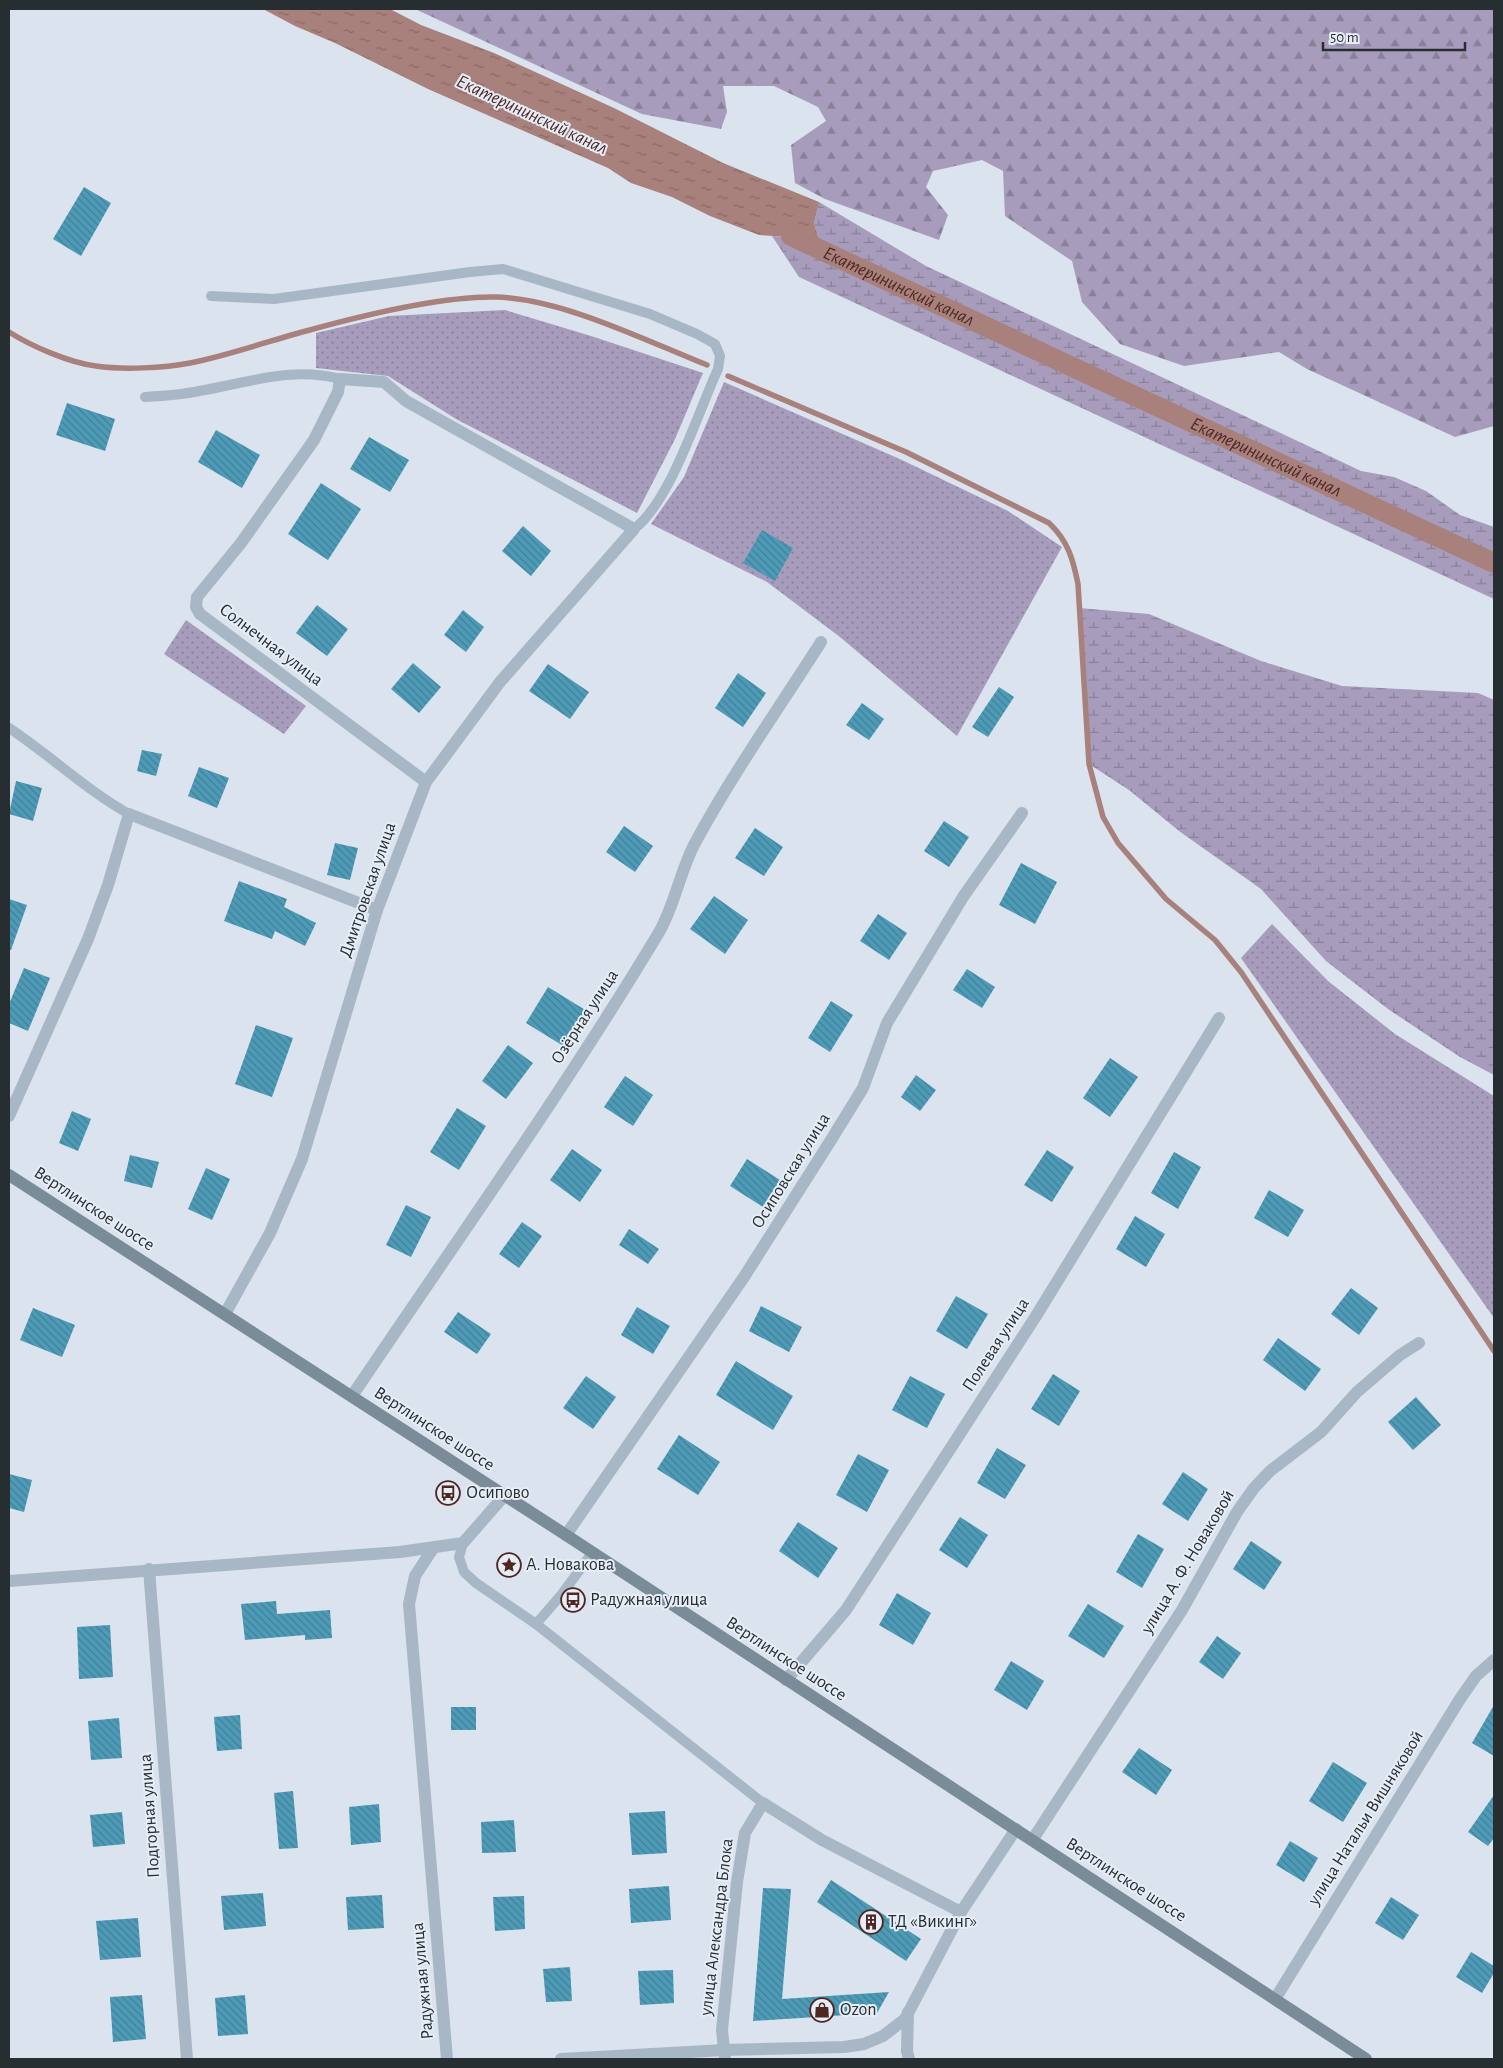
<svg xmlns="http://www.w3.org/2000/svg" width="1503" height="2068" font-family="'Alegreya Sans',sans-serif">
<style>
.grass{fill:url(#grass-dots)}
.forest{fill:url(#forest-firs)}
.wetland{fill:url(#wetland-marsh)}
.water{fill:url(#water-ripples)}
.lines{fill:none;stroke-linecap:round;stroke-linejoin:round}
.stream{stroke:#a8807c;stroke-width:5.5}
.canal{stroke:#a8807c;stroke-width:20}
.building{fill:url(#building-back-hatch)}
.service{stroke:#a8b7c5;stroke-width:10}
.minor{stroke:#a8b7c5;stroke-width:12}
.secondary{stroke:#798c98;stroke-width:12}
.labels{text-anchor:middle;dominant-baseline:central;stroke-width:4;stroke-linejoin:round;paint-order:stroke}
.street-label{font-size:18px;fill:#272e32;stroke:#e6edf7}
.poi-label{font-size:18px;fill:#272e32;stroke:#e6edf7;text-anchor:start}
.water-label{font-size:19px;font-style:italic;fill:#4f2621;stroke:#e6edf7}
</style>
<defs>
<pattern id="grass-dots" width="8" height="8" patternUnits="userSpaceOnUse" patternTransform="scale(1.25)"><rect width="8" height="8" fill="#a79cbb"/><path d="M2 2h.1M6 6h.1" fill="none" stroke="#888099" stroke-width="1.8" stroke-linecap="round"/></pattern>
<pattern id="forest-firs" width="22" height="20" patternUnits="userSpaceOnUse" patternTransform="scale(1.25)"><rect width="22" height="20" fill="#a79cbb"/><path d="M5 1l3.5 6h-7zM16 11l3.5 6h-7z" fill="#888099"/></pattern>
<pattern id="wetland-marsh" width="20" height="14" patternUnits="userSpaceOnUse" patternTransform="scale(1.25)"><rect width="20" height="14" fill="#a79cbb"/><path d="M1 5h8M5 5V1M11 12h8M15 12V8" fill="none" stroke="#888099"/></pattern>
<pattern id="water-ripples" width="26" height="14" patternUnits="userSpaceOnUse" patternTransform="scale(1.25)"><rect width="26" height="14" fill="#a8807c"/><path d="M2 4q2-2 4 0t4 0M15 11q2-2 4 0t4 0" fill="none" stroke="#896966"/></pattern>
<pattern id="building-back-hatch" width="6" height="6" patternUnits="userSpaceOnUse" patternTransform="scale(1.25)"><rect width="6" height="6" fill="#4e9bb8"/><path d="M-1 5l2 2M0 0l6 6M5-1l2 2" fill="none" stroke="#417f96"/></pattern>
</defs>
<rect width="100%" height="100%" fill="#dae3ee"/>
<g class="grass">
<polygon points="505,310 591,336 703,373 675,439 637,513 456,419 388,376 316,368 316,333 389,316"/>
<polygon points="724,382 902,460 1008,511 1062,547 957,736 840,637 767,582 651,524 684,477"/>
<polygon points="186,620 306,706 284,734 164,654"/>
<polygon points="1272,924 1328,981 1395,1034 1494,1096 1494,1318 1241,958"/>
</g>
<polygon class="forest" points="415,9 1494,9 1494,426 1455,437 1307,369 1279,352 1184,366 1120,344 1082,302 1072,261 1005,216 1003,171 982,160 933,171 926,187 948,215 939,240 825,199 795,183 791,145 826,121 818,107 774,86 723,86 727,112 721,129 642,114"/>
<g class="wetland">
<polygon points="819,202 926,266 1361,471 1394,477 1426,491 1460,515 1494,527 1494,599 799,277 772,236 790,237 808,250 819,240 814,223"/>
<polygon points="1079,608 1149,614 1261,661 1342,686 1478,693 1494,700 1494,1075 1460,1057 1388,1009 1326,961 1261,889 1179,831 1129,790 1089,764"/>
</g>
<polygon class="water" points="263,9 390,9 421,25 494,53 614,108 723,163 819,202 814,223 819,240 814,248 808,250 790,237 759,235 710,216 672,197 631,183 608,168 428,89 335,43 295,26"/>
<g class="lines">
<g class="stream">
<path d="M9 332C31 346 70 363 96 366 123 370 164 368 190 363 230 355 268 341 306 331 360 316 441 296 496 297 563 299 644 340 707 365"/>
<path d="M728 376 906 452 1049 523C1068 541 1073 559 1078 584L1089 764 1103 817 1118 843 1166 899 1215 940 1241 972 1494 1351"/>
</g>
<path class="canal" id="s1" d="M791 236 1494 563"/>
</g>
<g class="building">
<polygon points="84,187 111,203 81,256 53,239"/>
<polygon points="67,403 115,419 105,451 56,435"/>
<polygon points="216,430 260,455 242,488 198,462"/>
<polygon points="369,437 409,460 390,492 350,469"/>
<polygon points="321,483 361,509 328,560 288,534"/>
<polygon points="523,526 551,551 531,576 502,551"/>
<polygon points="762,530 793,548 775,581 743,563"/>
<polygon points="317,605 348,629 327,656 296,633"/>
<polygon points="463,610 484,627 466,652 444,635"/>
<polygon points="413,663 441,687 419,713 391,689"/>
<polygon points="548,664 589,692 570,719 529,691"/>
<polygon points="738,673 766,693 743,727 715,708"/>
<polygon points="999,687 1014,697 988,737 972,727"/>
<polygon points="862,703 884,719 869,740 846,725"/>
<polygon points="142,750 162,754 156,776 137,771"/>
<polygon points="199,767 229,778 217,808 188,796"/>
<polygon points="16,781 42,788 33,821 9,814"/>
<polygon points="944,821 969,837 949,867 924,851"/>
<polygon points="624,826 653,846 635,872 606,852"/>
<polygon points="755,828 783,847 764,876 735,858"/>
<polygon points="335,843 358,848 350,880 327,875"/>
<polygon points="1021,863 1057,882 1035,924 999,905"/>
<polygon points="239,881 287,899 284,907 316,923 305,946 275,931 272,939 224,921"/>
<polygon points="714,896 748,920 725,954 690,929"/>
<polygon points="9,899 27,905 11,950 9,950"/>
<polygon points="878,914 907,933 889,960 860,941"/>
<polygon points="24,968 50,978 28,1031 9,1023 9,1004"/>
<polygon points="967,969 995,987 982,1008 953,990"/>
<polygon points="548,987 587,1011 565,1047 526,1023"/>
<polygon points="831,1001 853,1015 830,1052 808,1038"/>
<polygon points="256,1025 293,1038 272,1097 235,1084"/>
<polygon points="508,1045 533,1063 506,1099 482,1081"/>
<polygon points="1110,1058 1138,1077 1110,1117 1083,1098"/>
<polygon points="916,1075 936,1090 920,1111 901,1097"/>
<polygon points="625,1076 653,1095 633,1126 604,1107"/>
<polygon points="457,1108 486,1126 459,1170 430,1152"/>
<polygon points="72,1111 91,1119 78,1151 59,1143"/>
<polygon points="572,1149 602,1170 580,1202 550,1180"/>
<polygon points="1047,1150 1074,1167 1052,1202 1024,1185"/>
<polygon points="1174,1152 1201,1167 1178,1209 1151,1193"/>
<polygon points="130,1155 159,1162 152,1188 124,1181"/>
<polygon points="747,1159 780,1180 763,1207 730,1186"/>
<polygon points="206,1168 230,1179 212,1220 188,1209"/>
<polygon points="1269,1190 1304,1210 1288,1237 1254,1218"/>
<polygon points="406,1205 431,1217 411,1257 386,1245"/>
<polygon points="1135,1216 1165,1234 1146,1267 1116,1249"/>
<polygon points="522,1222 542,1236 519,1268 499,1254"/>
<polygon points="629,1229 659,1249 648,1264 619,1245"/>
<polygon points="1351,1288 1378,1308 1359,1335 1331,1314"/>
<polygon points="956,1296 988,1314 967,1349 936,1331"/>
<polygon points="761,1306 802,1327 789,1352 749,1331"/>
<polygon points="637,1307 670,1326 653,1354 621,1335"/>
<polygon points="33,1308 75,1325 62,1357 20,1340"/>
<polygon points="458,1312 491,1334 477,1354 444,1332"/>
<polygon points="1278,1338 1321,1369 1305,1391 1263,1360"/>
<polygon points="736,1361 793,1396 773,1430 716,1395"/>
<polygon points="1053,1374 1080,1391 1059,1426 1031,1409"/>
<polygon points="586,1376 616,1397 593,1429 563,1408"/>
<polygon points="910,1376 945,1394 927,1428 892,1410"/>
<polygon points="1416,1397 1441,1425 1413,1450 1388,1422"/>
<polygon points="679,1435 720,1462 698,1495 657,1469"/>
<polygon points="997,1448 1026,1465 1005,1499 977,1483"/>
<polygon points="858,1454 889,1470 867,1512 836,1495"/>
<polygon points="1183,1472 1208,1489 1188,1521 1162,1504"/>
<polygon points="9,1474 32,1480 24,1512 9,1508"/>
<polygon points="960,1517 988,1535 967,1568 939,1550"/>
<polygon points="798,1522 838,1548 818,1578 779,1551"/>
<polygon points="1138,1534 1164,1549 1142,1588 1116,1572"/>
<polygon points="1251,1541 1282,1562 1264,1590 1233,1569"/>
<polygon points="897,1593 931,1613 913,1645 879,1625"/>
<polygon points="276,1601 277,1614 330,1610 332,1638 305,1640 305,1635 245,1640 241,1604"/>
<polygon points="1088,1604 1124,1626 1104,1658 1068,1636"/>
<polygon points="110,1625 113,1677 79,1679 77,1627"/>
<polygon points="1217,1636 1241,1653 1223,1679 1199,1662"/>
<polygon points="1011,1661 1044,1681 1027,1710 994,1690"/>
<polygon points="1494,1705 1494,1756 1472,1743"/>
<rect x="451" y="1707" width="25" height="23"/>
<polygon points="240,1715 242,1749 217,1751 214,1717"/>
<polygon points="119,1718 122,1758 91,1760 88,1721"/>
<polygon points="1139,1748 1172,1770 1156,1795 1122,1772"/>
<polygon points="1333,1762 1367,1783 1343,1822 1309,1801"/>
<polygon points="293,1791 298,1848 279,1849 274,1793"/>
<polygon points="1494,1795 1494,1838 1488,1846 1468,1832"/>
<polygon points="379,1804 381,1842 351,1845 349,1807"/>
<polygon points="665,1811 667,1853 632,1855 629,1813"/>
<polygon points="122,1812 125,1844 93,1847 90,1815"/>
<polygon points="514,1820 516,1852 482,1853 481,1822"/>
<polygon points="1290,1841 1318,1858 1304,1882 1276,1865"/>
<polygon points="831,1880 921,1939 906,1961 817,1902"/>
<polygon points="669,1886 671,1920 631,1923 629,1889"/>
<polygon points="763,1888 791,1889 782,1999 889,1992 877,2013 753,2021"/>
<polygon points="263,1893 266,1926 224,1930 221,1896"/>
<polygon points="382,1895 384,1928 348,1930 346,1897"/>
<polygon points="524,1896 525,1929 495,1931 493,1897"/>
<polygon points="1391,1897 1419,1915 1403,1940 1375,1923"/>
<polygon points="138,1918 141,1957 100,1960 96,1921"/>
<polygon points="1471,1952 1494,1966 1494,1973 1482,1993 1456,1977"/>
<polygon points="570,1967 572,2001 546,2002 543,1969"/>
<polygon points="673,1970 674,2003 640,2005 638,1971"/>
<polygon points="142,1995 146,2039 113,2042 110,1997"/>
<polygon points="245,1995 248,2034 218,2036 215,1998"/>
</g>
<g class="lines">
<g class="service">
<path d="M211 296 274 299 470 272 503 269 650 314 697 334 715 344 720 356 718 369C698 412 671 501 634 529"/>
<path d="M145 397C163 396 181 395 199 391 247 383 292 366 340 379"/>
<path d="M9 728C50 755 86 790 129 814"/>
<polyline points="463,1543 459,1557 464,1572 476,1583 536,1624 763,1803"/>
<polyline points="536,1624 562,1594 592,1553"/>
</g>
<g class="minor">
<polyline points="9,1116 88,939 108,885 129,814 377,910"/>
<polyline points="225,1314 270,1233 302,1159 377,910 426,782 500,682 634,529 406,401 384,382 340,379 338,392 314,440 241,543 197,597 196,607 200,614 426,782"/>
<path d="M352 1396C455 1243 563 1092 658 934 674 908 680 871 695 843 733 773 779 708 821 642"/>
<polyline points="566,1535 744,1277 831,1140 863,1088 887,1023 963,897 1022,813"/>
<polyline points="434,1547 415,1576 409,1604 447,2059"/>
<polyline points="149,1569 187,2059"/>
<polyline points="9,1581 400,1552 463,1543 504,1496"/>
<polyline points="786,1680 846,1610 1036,1316 1219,1018"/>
<polyline points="1033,1839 1182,1610 1237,1512 1254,1488 1270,1471 1321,1432 1357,1392 1400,1355 1419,1343"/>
<polyline points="1275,1999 1460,1699 1476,1676 1494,1660"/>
<polyline points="908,2012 907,2051 909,2059"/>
<polyline points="561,2059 724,2050 844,2047 864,2044 883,2036 905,2019 961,1912 1016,1829"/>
<polyline points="725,2059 722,2030 737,1882 745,1833 763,1803 822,1840 961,1912"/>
</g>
<polyline class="secondary" points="9,1175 566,1535 1366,2059"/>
</g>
<defs>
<g id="bus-ring" transform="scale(1.25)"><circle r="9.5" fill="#e6edf7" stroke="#4f2621" stroke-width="1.5"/><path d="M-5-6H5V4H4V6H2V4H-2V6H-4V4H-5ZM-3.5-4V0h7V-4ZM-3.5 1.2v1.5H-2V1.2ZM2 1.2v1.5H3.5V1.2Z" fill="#4f2621"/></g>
<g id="sight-ring" transform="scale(1.25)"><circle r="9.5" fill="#e6edf7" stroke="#4f2621" stroke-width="1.5"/><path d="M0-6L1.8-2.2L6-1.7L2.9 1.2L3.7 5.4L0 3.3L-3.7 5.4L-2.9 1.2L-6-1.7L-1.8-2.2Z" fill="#4f2621"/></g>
<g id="building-ring" transform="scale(1.25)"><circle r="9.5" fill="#e6edf7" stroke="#4f2621" stroke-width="1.5"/><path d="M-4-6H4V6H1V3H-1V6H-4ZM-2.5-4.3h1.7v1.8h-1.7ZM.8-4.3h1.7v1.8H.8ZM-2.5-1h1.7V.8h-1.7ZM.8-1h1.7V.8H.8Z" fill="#4f2621"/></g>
<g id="shop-ring" transform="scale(1.25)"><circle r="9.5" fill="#e6edf7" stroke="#4f2621" stroke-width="1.5"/><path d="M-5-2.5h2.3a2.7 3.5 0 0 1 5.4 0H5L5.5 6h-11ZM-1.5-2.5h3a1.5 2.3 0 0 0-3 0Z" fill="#4f2621"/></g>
</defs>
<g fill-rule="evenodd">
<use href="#bus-ring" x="448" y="1493"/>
<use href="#sight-ring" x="509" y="1565"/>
<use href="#bus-ring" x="573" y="1600"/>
<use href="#building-ring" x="871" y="1922"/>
<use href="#shop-ring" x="822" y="2010"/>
</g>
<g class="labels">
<g class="street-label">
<text transform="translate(271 645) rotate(37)">Солнечная улица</text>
<text transform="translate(368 890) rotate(-71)">Дмитровская улица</text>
<text transform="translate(585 1017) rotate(-57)">Озёрная улица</text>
<text transform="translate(791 1171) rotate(-58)">Осиповская улица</text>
<text transform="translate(94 1209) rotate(33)">Вертлинское шоссе</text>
<text transform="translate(996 1345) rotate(-57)">Полевая улица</text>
<text transform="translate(434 1429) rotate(33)">Вертлинское шоссе</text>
<text transform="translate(1188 1562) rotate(-59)">улица А. Ф. Новаковой</text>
<text transform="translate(786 1659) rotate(33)">Вертлинское шоссе</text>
<text transform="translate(150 1816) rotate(-94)">Подгорная улица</text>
<text transform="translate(1366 1818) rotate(-58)">улица Натальи Вишняковой</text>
<text transform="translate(1126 1880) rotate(33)">Вертлинское шоссе</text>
<text transform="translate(717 1927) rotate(-83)">улица Александра Блока</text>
<text transform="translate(423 1981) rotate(-95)">Радужная улица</text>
</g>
<g class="poi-label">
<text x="466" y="1493">Осипово</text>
<text x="526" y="1565">А. Новакова</text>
<text x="590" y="1600">Радужная улица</text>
<text x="888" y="1922">ТД «Викинг»</text>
<text x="840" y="2010">Ozon</text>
</g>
<g class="water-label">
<text transform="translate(532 115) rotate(25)">Екатерининский канал</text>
<text stroke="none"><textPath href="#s1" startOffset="119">Екатерининский канал</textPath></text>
<text stroke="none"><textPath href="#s1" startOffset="524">Екатерининский канал</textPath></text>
</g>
</g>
<rect width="1503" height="2068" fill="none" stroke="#272e32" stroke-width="20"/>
<path d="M1323 42v8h142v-8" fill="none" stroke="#272e32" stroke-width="2.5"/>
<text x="1330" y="42" font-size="15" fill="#272e32" stroke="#e6edf7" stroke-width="4" paint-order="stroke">50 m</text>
</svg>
